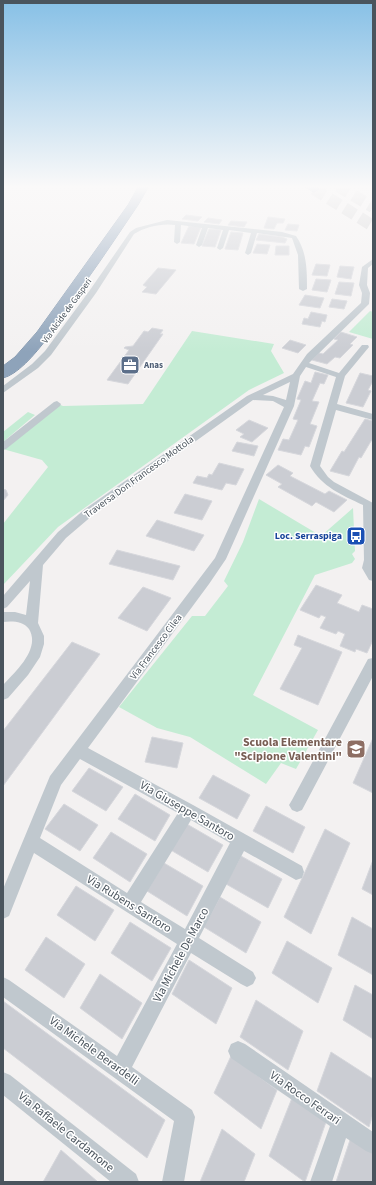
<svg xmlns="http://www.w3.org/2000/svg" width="376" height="1185" font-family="'Source Sans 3',sans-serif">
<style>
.green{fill:#c4ecd4}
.building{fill:#cbcdd3;stroke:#d6d7dc}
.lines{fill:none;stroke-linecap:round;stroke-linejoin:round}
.highway-tunnel{stroke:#c9cacc;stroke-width:12;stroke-dasharray:12 6;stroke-linecap:butt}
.highway-casing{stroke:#798ea6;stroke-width:1}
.street{fill:#c0c8ce;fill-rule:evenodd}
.highway{fill:#8ea3ba;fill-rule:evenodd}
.labels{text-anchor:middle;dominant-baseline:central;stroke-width:3;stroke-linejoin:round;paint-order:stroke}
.far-street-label{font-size:9px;fill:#4a545d;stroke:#fff}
.far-service-label{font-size:9px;font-weight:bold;fill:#4e5e75;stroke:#fff;text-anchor:start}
.street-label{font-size:10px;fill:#4a545d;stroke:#fff}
.transit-label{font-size:10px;font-weight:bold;fill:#164399;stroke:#fff;text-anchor:end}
.near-education-label{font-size:12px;font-weight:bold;fill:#785e54;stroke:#fff;text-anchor:end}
.near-street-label{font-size:12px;fill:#4a545d;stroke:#fff}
</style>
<rect width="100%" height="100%" fill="#f3f1f1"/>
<g class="green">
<polygon points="370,311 373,312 373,339 349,332"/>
<polygon points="192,331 274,344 271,351 284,373 249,390 58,527 3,585 3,524 48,467 42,460 3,449 58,404 63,406 143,404"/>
<polygon points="28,412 35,415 3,442 3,432"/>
<polygon points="259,499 321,536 353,508 355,551 352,554 355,559 352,563 315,575 253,695 318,730 296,769 281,763 266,784 190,737 157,728 119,707 192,616 205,616 228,586 224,581 243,542"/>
</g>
<g class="building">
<polygon points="186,215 202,217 198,221 182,219"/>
<polygon points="268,217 285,219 283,223 277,223 274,229 264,228"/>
<polygon points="208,218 222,220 219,224 204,222"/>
<polygon points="231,221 247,222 244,227 228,225"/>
<polygon points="288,224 299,225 297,231 285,230"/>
<polygon points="189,226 201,227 194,244 181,243"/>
<polygon points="209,229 221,230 215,247 202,246"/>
<polygon points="231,232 243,233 238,250 225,249"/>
<polygon points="259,234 282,237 287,239 285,243 256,240"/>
<polygon points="257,244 270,245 267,254 253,253"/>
<polygon points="276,246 289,246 289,255 275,255"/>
<polygon points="316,264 330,265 327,276 312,275"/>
<polygon points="340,266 354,267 351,279 337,277"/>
<polygon points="158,268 176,270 156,294 142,292 147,287 143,285"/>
<polygon points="316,279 331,280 327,292 312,290"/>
<polygon points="339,282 354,283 351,296 335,294"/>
<polygon points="305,295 324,298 320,308 299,305"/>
<polygon points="332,299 347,301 344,309 329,307"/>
<polygon points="311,312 327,315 325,322 322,321 320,327 302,324 304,318 308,319"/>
<polygon points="152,328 163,330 160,334 163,334 128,384 107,380 129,350 124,348 125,347 133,346 144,331 148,332"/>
<polygon points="341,332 357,337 350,344 353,345 340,358 335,357 327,364 312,360 319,353 323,354 338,340 334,339"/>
<polygon points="290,340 306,345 298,353 282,348"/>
<polygon points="315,372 328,375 324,384 320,383 312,401 319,402 310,424 317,426 309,447 305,446 301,455 278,450 283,439 289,440 298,420 293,419 301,400 297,399 305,381 311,383"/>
<polygon points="360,373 373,376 373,381 368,390 371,391 363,407 346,403"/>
<polygon points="365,419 373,421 373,440 371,441 361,458 359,457 349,476 330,471 342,451 344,452"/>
<polygon points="249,420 268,428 252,442 240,437 244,434 236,430"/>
<polygon points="237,442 258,446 254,456 232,451"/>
<polygon points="219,463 244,469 236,485 226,483 222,490 193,483 197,476 207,478 209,474 212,475"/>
<polygon points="278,465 293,473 290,476 325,494 329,491 347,500 334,512 316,502 312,506 278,487 282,484 266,475"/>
<polygon points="3,489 6,490 8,495 3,501"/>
<polygon points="185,494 212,501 202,520 174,513"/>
<polygon points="157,520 204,535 194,551 146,536"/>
<polygon points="117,550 180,566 173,580 109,564"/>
<polygon points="316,585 342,595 337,603 359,612 362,605 373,609 373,640 367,653 356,649 355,652 340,646 345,634 338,631 336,634 320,628 326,617 321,615 319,618 300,610"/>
<polygon points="143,587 171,598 147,631 118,618"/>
<polygon points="298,635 342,652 318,705 280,689 302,648 294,645"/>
<polygon points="72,642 100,654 3,786 3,731"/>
<polygon points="152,737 183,743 177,768 145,762"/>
<polygon points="373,738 373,793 353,783"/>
<polygon points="89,768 123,787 106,811 72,791"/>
<polygon points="213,775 250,795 237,819 199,798"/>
<polygon points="135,794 170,815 155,841 118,819"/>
<polygon points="64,804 98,825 80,851 45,829"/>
<polygon points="266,806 305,827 293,853 253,831"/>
<polygon points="185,823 223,845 208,872 169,849"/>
<polygon points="325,829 350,843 311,934 284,917"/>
<polygon points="111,832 147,854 130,882 93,858"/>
<polygon points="241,856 282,879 268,908 226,884"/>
<polygon points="373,860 373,895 362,889"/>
<polygon points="164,863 203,886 187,916 147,891"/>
<polygon points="76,886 114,910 95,941 57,915"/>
<polygon points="220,897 261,922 246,953 204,927"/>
<polygon points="352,917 373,929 373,975 338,955"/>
<polygon points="130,922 171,948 152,981 111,953"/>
<polygon points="46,937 85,964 64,998 25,970"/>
<polygon points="287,941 332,968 318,1003 272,973"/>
<polygon points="189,960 232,988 216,1024 172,994"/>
<polygon points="100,974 142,1003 122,1039 80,1008"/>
<polygon points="355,985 373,995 373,1039 343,1020"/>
<polygon points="256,1000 303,1031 288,1070 240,1037"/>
<polygon points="3,1001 165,1120 147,1158 3,1048"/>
<polygon points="331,1052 373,1079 373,1114 369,1127 317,1091"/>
<polygon points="231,1056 277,1090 261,1129 214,1093"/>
<polygon points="292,1098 326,1122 305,1182 269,1156"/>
<polygon points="222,1129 255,1154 244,1182 200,1182"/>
<polygon points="351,1137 373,1152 373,1182 336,1182"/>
<polygon points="61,1150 98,1182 43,1182"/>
</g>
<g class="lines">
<g class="highway-tunnel">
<polyline points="338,186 373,207"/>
<polyline points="314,189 373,226"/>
</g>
<g class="highway-casing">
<g id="highway">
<path d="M139 186H149L138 205C121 230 104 256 86 281 69 306 31 371 3 378V366L15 357 37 332 128 205Z"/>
<polygon points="304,186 316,186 319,189 314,192"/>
</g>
</g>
<g class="street">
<path d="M167 220 282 232 296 236C307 252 307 270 307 289L303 291 299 289 298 255 292 238 257 233 251 253 248 255 245 253 251 233 229 230 223 248 220 250 217 248 223 230 208 228 202 245 199 247 196 245 202 228 181 225 180 242 177 244 174 242 175 225C162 223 145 227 134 234L96 293 51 355 38 368 3 393V386L32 364 45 351 90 290 130 232 136 228Z"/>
<path d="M373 259V264L368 268 367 285 370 293 369 304 309 363 339 373 362 345H368L369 347 345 376 337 404 373 414V420L336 410 320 466 328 477 334 482 373 503V581L369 580 362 568 364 560 363 505C342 495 322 487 310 466L336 377 306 367 300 376 294 406 226 559 209 584 88 748 193 805 302 866 304 872 302 878 296 880 244 851 199 938 253 972 256 978 253 984 247 987 241 984 191 953 132 1067 192 1110 195 1117 184 1182H162L174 1121 3 997V977L9 980 117 1056 177 944 34 853 9 916 3 919V889L50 776 215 558 284 407 273 401 253 400 93 515 66 538 43 565 38 623 44 636V644L40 657 28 675 8 698 3 700V685C15 672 41 649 29 629 23 621 12 621 3 622V612H15L26 615 30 581 7 607 3 609V596L58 532 85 509 247 396 293 374 307 354 361 303 362 293 359 285 362 267ZM290 382 286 400 273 396 263 395ZM80 759 178 813 127 893 40 838 61 785ZM191 820 230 843 185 929 141 902Z"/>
<polygon points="57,401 61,404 60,406 6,449 3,450 3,442 54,402"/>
<polygon points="373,658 373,676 302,810 297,812 292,810 289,805 292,800 368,659"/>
<polygon points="238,1041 245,1044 373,1132 373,1154 366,1151 346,1138 332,1182 310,1182 330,1126 231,1058 228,1051 231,1044"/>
<polygon points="3,1072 10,1075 136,1174 139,1182 111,1182 3,1095"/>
</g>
<use href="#highway" class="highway"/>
</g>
<linearGradient id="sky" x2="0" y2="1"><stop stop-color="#87c0e6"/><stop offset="0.53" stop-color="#faf9f9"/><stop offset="1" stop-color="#faf9f9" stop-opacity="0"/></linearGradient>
<rect width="376" height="352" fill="url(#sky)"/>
<defs>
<g id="office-square" transform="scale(1)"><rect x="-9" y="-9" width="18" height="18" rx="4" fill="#5c6f8a" stroke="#fff"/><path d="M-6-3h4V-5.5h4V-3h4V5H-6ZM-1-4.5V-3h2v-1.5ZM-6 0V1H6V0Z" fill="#fff"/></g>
<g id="bus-square" transform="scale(1)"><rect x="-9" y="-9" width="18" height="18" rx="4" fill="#1a4fb4" stroke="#fff"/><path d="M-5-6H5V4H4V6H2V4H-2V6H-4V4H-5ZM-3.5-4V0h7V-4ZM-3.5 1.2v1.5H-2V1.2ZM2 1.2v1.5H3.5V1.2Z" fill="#fff"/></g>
<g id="school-square" transform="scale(1)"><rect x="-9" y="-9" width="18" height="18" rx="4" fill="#8d6e63" stroke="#fff"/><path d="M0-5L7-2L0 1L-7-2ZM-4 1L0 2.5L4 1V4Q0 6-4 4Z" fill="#fff"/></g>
</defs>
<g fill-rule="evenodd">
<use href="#office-square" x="130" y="365"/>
<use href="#bus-square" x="356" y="536"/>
<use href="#school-square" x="356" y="749"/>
</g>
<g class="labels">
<g class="far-street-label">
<text transform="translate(67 311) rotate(-54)">Via Alcide de Gasperi</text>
</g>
<g class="far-service-label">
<text x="144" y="365">Anas</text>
</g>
<g class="street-label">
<text transform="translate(139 477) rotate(-36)">Traversa Don Francesco Mottola</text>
<text transform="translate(156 647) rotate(-53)">Via Francesco Cilea</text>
</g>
<g class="transit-label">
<text x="342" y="536">Loc. Serraspiga</text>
</g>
<g class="near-education-label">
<text x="342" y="742">Scuola Elementare<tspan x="342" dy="14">"Scipione Valentini"</tspan></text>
</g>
<g class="near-street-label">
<text transform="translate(187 811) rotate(30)">Via Giuseppe Santoro</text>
<text transform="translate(129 904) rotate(32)">Via Rubens Santoro</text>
<text transform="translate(181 955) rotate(-62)">Via Michele De Marco</text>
<text transform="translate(94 1051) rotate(36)">Via Michele Berardelli</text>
<text transform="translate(305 1098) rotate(35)">Via Rocco Ferrari</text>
<text transform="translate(66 1132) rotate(39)">Via Raffaele Cardamone</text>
</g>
</g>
<rect width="376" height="1185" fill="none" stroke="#4a545d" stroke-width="8"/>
</svg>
